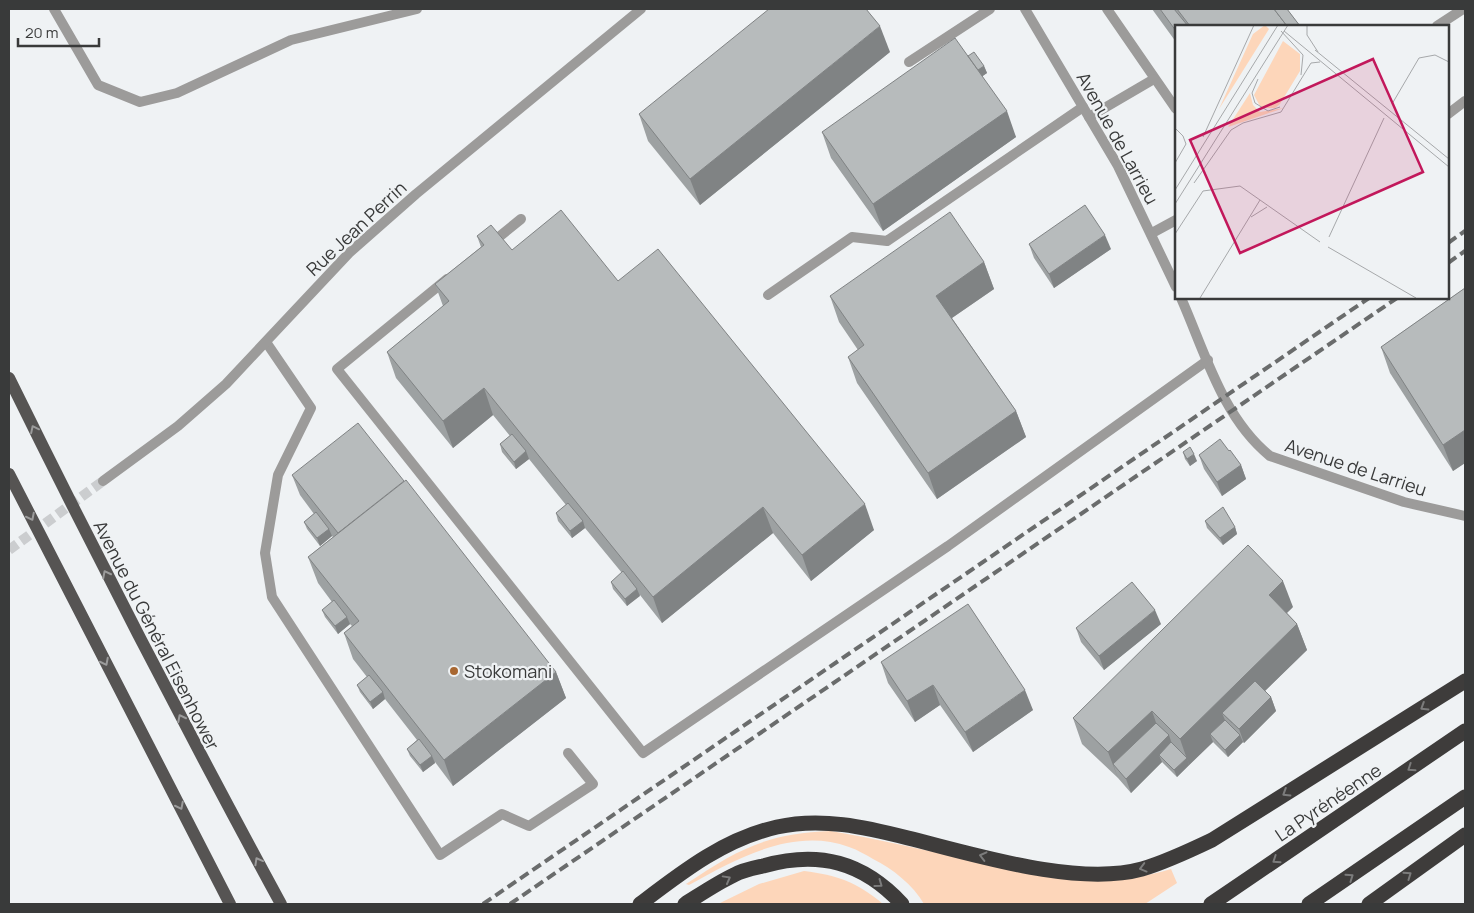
<svg xmlns="http://www.w3.org/2000/svg" width="1474" height="913" font-family="Manrope,sans-serif">
<style>
.green{fill:#fdd6ba}
.lines{fill:none;stroke-linecap:round;stroke-linejoin:round}
.minor-tunnel{stroke:#cbcdcf;stroke-width:10;stroke-dasharray:10 5;stroke-linecap:butt}
.service{stroke:#9c9b9a;stroke-width:10}
.minor{stroke:#9c9b9a;stroke-width:10}
.primary{stroke:#565453;stroke-width:12}
.motorway{stroke:#3e3c3b;stroke-width:15}
.rail{stroke:#6a6c6c;stroke-width:4;stroke-dasharray:10 5;stroke-linecap:butt}
.wall{fill:#9da1a2}
.shaded-wall{fill:#808384}
.building{fill:#b7bbbc;stroke:#808384}
.oneway{stroke:#9b9b9b}
.oneway2{stroke:#7c7c7c}
.poi-dot{fill:#a86731;stroke:#eff2f4;stroke-width:2}
.labels{text-anchor:middle;dominant-baseline:central;stroke-width:4.5;stroke-linejoin:round;paint-order:stroke}
.street-label{font-size:18px;fill:#393a3a;stroke:#eff2f4}
.poi-label{font-size:18px;fill:#393a3a;stroke:#eff2f4;text-anchor:start}
.inset-road{fill:none;stroke:#a6a8aa;stroke-width:1}
.view{fill:#c2185b;fill-opacity:0.15;stroke:#c2185b;stroke-width:2.5}
.inset-edge{fill:none;stroke:#393a3a;stroke-width:2.5}
</style>
<rect width="100%" height="100%" fill="#eff2f4"/>
<g class="green">
<path d="M831 831C876 839 921 849 965 859 1036 875 1099 891 1171 869L1177 883 1145 904H924C913 885 893 869 873 859 866 855 858 850 849 847 794 827 737 858 689 885L686 884C738 849 768 833 831 831Z"/>
<path d="M804 871C837 875 857 882 883 904H718L759 884Z"/>
</g>
<g class="lines">
<polyline class="minor-tunnel" points="9,550 103,481"/>
<g class="service">
<polyline points="54,9 98,85 140,102 177,93 291,40 417,9"/>
<polyline points="1107,9 1176,109"/>
<polyline points="1437,26 1463,9"/>
<polyline points="909,62 990,9"/>
<polyline points="1089,117 1154,79"/>
<polyline points="489,245 521,219"/>
<polyline points="447,279 337,369 643,753 948,546 1208,360"/>
<polyline points="768,295 852,237 887,241 1083,107"/>
<polyline points="266,342 311,408 278,475 265,553 272,597 440,855 502,814 529,826 593,784 568,753"/>
</g>
<g class="minor">
<polyline points="1025,9 1118,166 1176,287"/>
<polyline points="1448,114 1465,101"/>
<polyline points="1152,233 1176,220"/>
<path d="M1181 298C1205 352 1222 417 1270 456L1404 502 1465 516"/>
<polyline points="103,481 178,426 226,384 349,253 416,194 641,9"/>
</g>
<g class="primary">
<path d="M9 378C96 555 187 731 281 904"/>
<polyline points="9,474 230,904"/>
</g>
<g class="motorway">
<path d="M640 904C682 872 724 839 777 827 821 817 865 827 908 838 973 854 1077 887 1142 869 1166 862 1189 851 1212 840L1465 681"/>
<path d="M685 904C701 894 717 883 734 875 743 870 754 868 763 866 819 850 863 862 902 904"/>
<polyline points="1211,904 1465,731"/>
<polyline points="1309,904 1465,797"/>
<polyline points="1369,904 1465,835"/>
</g>
<g class="rail">
<polyline points="1448,243 1465,231"/>
<polyline points="1448,263 1465,251"/>
<polyline points="483,904 1369,298"/>
<polyline points="510,904 1397,298"/>
</g>
</g>
<g class="wall">
<polygon points="1152,9 1287,9 1300,26 1176,26 1176,42"/>
<polygon points="890,52 700,205 648,141 639,114"/>
<polygon points="968,56 984,66 987,73 982,76 1016,137 883,231 831,158 822,132"/>
<polygon points="477,236 512,250 618,281 874,530 811,581 773,533 662,623 640,595 627,606 613,589 611,582 622,573 585,528 572,538 558,521 556,513 566,505 529,459 516,469 502,452 500,444 510,436 493,415 453,448 396,378 387,352 443,306 435,284 481,247"/>
<polygon points="1029,244 1111,249 1054,288 1034,258"/>
<polygon points="984,262 994,289 952,318 1016,411 1026,437 937,499 857,383 848,357 858,350 839,322 830,296"/>
<polygon points="1465,288 1465,463 1453,471 1390,373 1381,347"/>
<polygon points="1229,451 1241,465 1246,479 1222,496 1204,469 1199,455"/>
<polygon points="1183,452 1197,461 1190,466 1185,459"/>
<polygon points="292,475 556,672 566,698 453,786 435,762 435,763 423,772 410,756 407,749 417,740 385,699 373,709 360,692 357,685 367,677 353,659 344,633 352,626 350,624 338,634 325,617 322,610 332,602 318,583 308,557 333,537 332,536 320,546 307,529 304,522 314,514 300,495"/>
<polygon points="1205,521 1235,527 1237,534 1223,545 1207,528"/>
<polygon points="1293,607 1287,613 1297,624 1307,650 1265,691 1271,697 1276,711 1244,743 1243,742 1228,757 1213,742 1177,777 1162,762 1131,793 1118,778 1082,744 1073,718"/>
<polygon points="1161,624 1104,670 1081,642 1076,628"/>
<polygon points="881,662 1033,710 973,752 940,705 915,722 888,683"/>
</g>
<g class="shaded-wall">
<polygon points="880,26 890,52 700,205 690,179"/>
<polygon points="984,66 987,73 976,81 974,73"/>
<polygon points="1007,111 1016,137 883,231 873,204"/>
<polygon points="1105,235 1111,249 1054,288 1049,274"/>
<polygon points="984,262 994,289 946,322 936,296"/>
<polygon points="484,388 493,415 453,448 443,421"/>
<polygon points="1016,411 1026,437 937,499 928,473"/>
<polygon points="1465,430 1465,463 1453,471 1443,445"/>
<polygon points="526,451 529,459 516,469 514,462"/>
<polygon points="1194,454 1197,461 1190,466 1187,459"/>
<polygon points="1241,465 1246,479 1222,496 1217,482"/>
<polygon points="865,504 874,530 811,581 802,555"/>
<polygon points="763,507 773,533 662,623 653,597"/>
<polygon points="583,521 585,528 572,538 570,531"/>
<polygon points="1235,527 1237,534 1223,545 1220,538"/>
<polygon points="329,529 332,536 320,546 317,538"/>
<polygon points="1283,581 1293,607 1278,621 1269,595"/>
<polygon points="637,589 640,596 627,606 625,599"/>
<polygon points="1155,610 1161,624 1104,670 1099,656"/>
<polygon points="347,617 350,624 338,634 335,626"/>
<polygon points="1297,624 1307,650 1232,723 1222,713 1228,727 1210,734 1213,742 1189,765 1180,739"/>
<polygon points="556,672 566,698 453,786 444,760"/>
<polygon points="933,685 940,705 915,722 907,701"/>
<polygon points="1025,690 1033,710 973,752 965,732"/>
<polygon points="383,692 385,699 373,709 370,702"/>
<polygon points="1271,697 1276,711 1244,743 1239,729"/>
<polygon points="1152,711 1161,737 1113,764 1118,778 1108,752"/>
<polygon points="1169,735 1174,750 1159,755 1162,762 1131,793 1126,779"/>
<polygon points="1240,735 1243,742 1228,757 1225,750"/>
<polygon points="432,756 435,763 423,772 420,765"/>
<polygon points="1187,758 1189,765 1177,777 1174,770"/>
</g>
<g class="building">
<polygon points="769,9 866,9 880,26 690,179 639,114"/>
<polygon points="1160,9 1174,9 1188,26 1176,26 1176,31"/>
<polygon points="1177,9 1274,9 1287,26 1190,26"/>
<polygon points="1274,9 1287,9 1300,26 1287,26"/>
<polygon points="955,38 1007,111 873,204 822,132"/>
<polygon points="974,52 984,66 978,70 968,56"/>
<polygon points="1085,205 1105,235 1049,274 1029,244"/>
<polygon points="561,210 618,281 658,249 865,504 802,555 763,507 653,597 484,388 443,421 387,352 449,301 435,284 484,245 477,236 491,225 512,250"/>
<polygon points="950,212 984,262 936,296 1016,411 928,473 848,357 864,345 830,296"/>
<polygon points="1465,288 1465,430 1443,445 1381,347"/>
<polygon points="358,423 404,481 338,533 292,475"/>
<polygon points="512,434 526,451 514,462 500,444"/>
<polygon points="1220,439 1229,451 1230,450 1241,465 1217,482 1199,455"/>
<polygon points="1190,447 1194,454 1187,459 1183,452"/>
<polygon points="406,480 556,672 444,760 344,633 359,621 308,557"/>
<polygon points="568,503 583,521 570,531 556,513"/>
<polygon points="1223,507 1235,527 1220,538 1205,521"/>
<polygon points="316,512 329,529 317,538 304,522"/>
<polygon points="1248,545 1283,581 1269,595 1297,624 1180,739 1152,711 1108,752 1073,718"/>
<polygon points="623,571 637,589 625,599 611,582"/>
<polygon points="1132,582 1155,610 1099,656 1076,628"/>
<polygon points="334,600 347,617 335,626 322,610"/>
<polygon points="968,604 1025,690 965,732 933,685 907,701 881,662"/>
<polygon points="369,675 383,692 370,702 357,685"/>
<polygon points="1255,681 1271,697 1239,729 1222,713"/>
<polygon points="1225,720 1240,735 1225,750 1210,734"/>
<polygon points="1156,723 1169,735 1126,779 1113,764"/>
<polygon points="419,739 432,756 420,765 407,749"/>
<polygon points="1171,742 1187,758 1174,770 1159,755"/>
</g>
<defs><path id="oneway-chevron" d="M-2-3.5L2.5 0L-2 3.5" fill="none" stroke-width="1.6" stroke-linecap="round" stroke-linejoin="round" transform="scale(1.25)"/></defs>
<g class="oneway">
<use href="#oneway-chevron" transform="translate(34 429) rotate(-116)"/>
<use href="#oneway-chevron" transform="translate(31 517) rotate(63)"/>
<use href="#oneway-chevron" transform="translate(106 574) rotate(-117)"/>
<use href="#oneway-chevron" transform="translate(105 662) rotate(63)"/>
<use href="#oneway-chevron" transform="translate(181 718) rotate(-117)"/>
<use href="#oneway-chevron" transform="translate(180 806) rotate(63)"/>
<use href="#oneway-chevron" transform="translate(258 861) rotate(-119)"/>
</g>
<g class="oneway2">
<use href="#oneway-chevron" transform="translate(1424 707) rotate(148)"/>
<use href="#oneway-chevron" transform="translate(1411 768) rotate(146)"/>
<use href="#oneway-chevron" transform="translate(1286 793) rotate(148)"/>
<use href="#oneway-chevron" transform="translate(983 856) rotate(-166)"/>
<use href="#oneway-chevron" transform="translate(1276 860) rotate(146)"/>
<use href="#oneway-chevron" transform="translate(1143 868) rotate(165)"/>
<use href="#oneway-chevron" transform="translate(1408 875) rotate(-35)"/>
<use href="#oneway-chevron" transform="translate(1350 877) rotate(-35)"/>
<use href="#oneway-chevron" transform="translate(727 879) rotate(-29)"/>
<use href="#oneway-chevron" transform="translate(879 884) rotate(36)"/>
</g>
<circle class="poi-dot" cx="454" cy="671" r="5"/>
<g class="labels">
<g class="street-label">
<text transform="translate(1118 138) rotate(61)">Avenue de Larrieu</text>
<text transform="translate(356 228) rotate(-43)">Rue Jean Perrin</text>
<text transform="translate(1356 467) rotate(18)">Avenue de Larrieu</text>
<text transform="translate(157 635) rotate(63)">Avenue du Général Eisenhower</text>
<text transform="translate(1328 802) rotate(-34)">La Pyrénéenne</text>
</g>
<g class="poi-label">
<text x="464" y="671">Stokomani</text>
</g>
</g>
<g transform="translate(1175 25)">
<rect width="274" height="274" fill="#eff2f4"/>
<path d="M90 0 94 4 44 84 78 9ZM108 16 125 29V46L105 79 100 83H86L79 70ZM75 68 78 80 85 87 109 83 53 102Z" fill="#fdd6ba"/>
<path class="inset-road" d="M132 0V10L143 27M106 6 128 30 126 50M109 6 274 142M140 25 274 134M83 54 77 68 80 78 93 86 105 82M217 79 244 33 260 30 274 37M0 103 8 111 11 119 0 138M28 112 79 0M19 158 56 105 68 98 106 87 136 38 145 37M0 165 103 0M0 179 113 0M76 192 92 182M0 209 28 166 65 161 145 217M154 212 209 93M153 222 241 273M25 273 85 175"/>
<path class="view" d="M198 34 248 147 65 228 15 115Z"/>
<rect width="274" height="274" class="inset-edge"/>
</g>
<rect width="1474" height="913" fill="none" stroke="#393a3a" stroke-width="20"/>
<path d="M18 38v8h81v-8" fill="none" stroke="#393a3a" stroke-width="2.5"/>
<text x="25" y="38" font-size="15" fill="#393a3a" stroke="#eff2f4" stroke-width="4" paint-order="stroke">20 m</text>
</svg>
